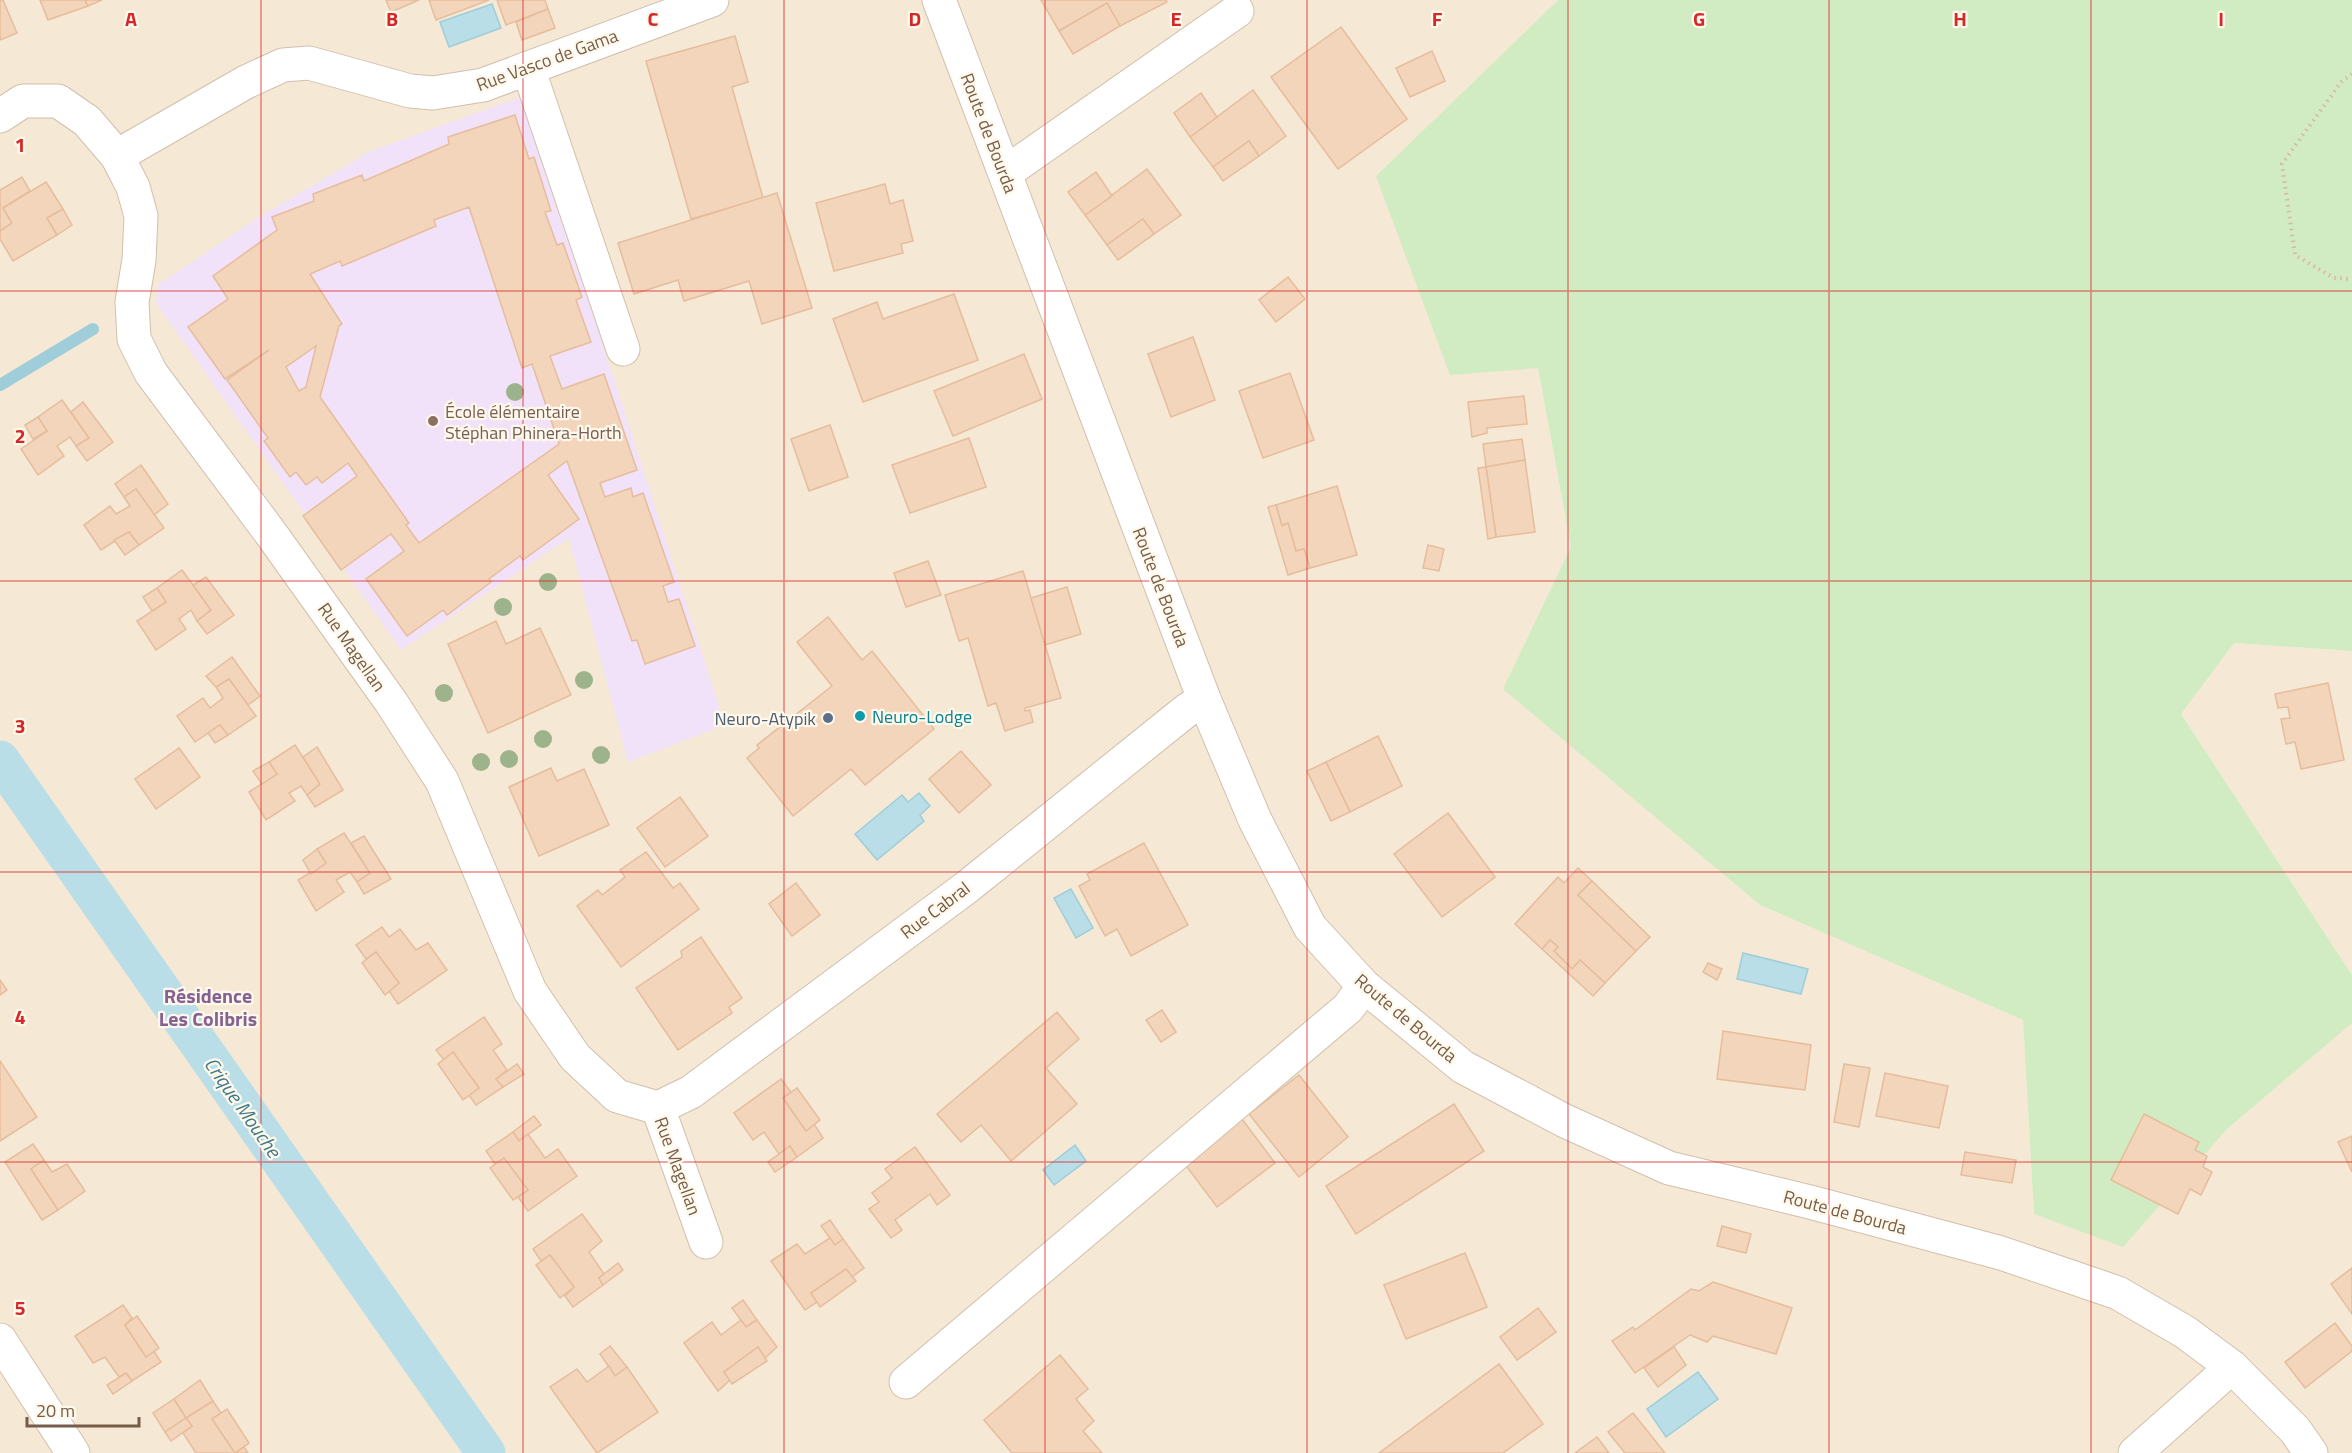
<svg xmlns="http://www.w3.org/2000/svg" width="2352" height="1453" font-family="'Titillium Web',sans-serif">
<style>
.residential{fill:#f5e8d4}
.education{fill:#f2e2f9}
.green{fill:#d1ebc3}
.water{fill:#b9dee7;stroke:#9fcdd9;stroke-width:1.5}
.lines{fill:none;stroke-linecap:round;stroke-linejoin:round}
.stream{stroke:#9fcdd9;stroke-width:12}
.canal{stroke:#b9dee7;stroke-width:39}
.building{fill:#f3d5bc;stroke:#e6bd9c;stroke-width:1.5;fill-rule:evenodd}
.minor-casing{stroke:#d1c0ad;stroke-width:35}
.path{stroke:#d8b99f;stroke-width:4;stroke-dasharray:1.5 4.5;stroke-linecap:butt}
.minor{stroke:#fff;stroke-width:33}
.tree{fill:#9db38b}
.grid{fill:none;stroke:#d62828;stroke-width:1.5;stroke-opacity:0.55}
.education-dot{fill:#8d6e63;stroke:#fff9ec;stroke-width:2}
.culture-dot{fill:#0f9aa8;stroke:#fff9ec;stroke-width:2}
.service-dot{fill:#5c6f8a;stroke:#fff9ec;stroke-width:2}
.labels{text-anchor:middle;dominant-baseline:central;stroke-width:4.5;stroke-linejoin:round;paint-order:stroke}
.street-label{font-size:18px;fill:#775c49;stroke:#fff9ec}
.education-label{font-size:18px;fill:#785e54;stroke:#fff9ec;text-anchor:start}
.culture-label{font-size:18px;fill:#0d838f;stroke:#fff9ec;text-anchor:start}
.service-label{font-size:18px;fill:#4e5e75;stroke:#fff9ec;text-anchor:end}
.neighbourhood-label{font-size:20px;font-weight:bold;fill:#866194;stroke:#fff9ec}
.water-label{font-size:20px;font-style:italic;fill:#427a8b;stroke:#fff9ec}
.grid-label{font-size:20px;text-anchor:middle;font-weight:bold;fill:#d62828;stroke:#fff9ec;stroke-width:4.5;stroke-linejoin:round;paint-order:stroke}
</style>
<rect width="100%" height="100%" fill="#fdf5e5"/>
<g class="residential">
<polygon points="0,0 1558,0 1376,176 1538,368 1571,547 1504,689 1760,905 2023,1020 2034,1214 2123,1246 2227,1129 2352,1023 2352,1453 0,1453"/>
<polygon points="2234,643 2352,651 2352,975 2181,714"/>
</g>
<polygon class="education" points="523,96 725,725 628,762 569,538 401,650 156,303 158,285 259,217 371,151"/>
<polygon class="green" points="1558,0 2352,0 2352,651 2234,643 2181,714 2352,975 2352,1023 2227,1129 2123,1247 2034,1214 2023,1020 1760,905 1503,689 1571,547 1538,368 1450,375 1376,176"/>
<g class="water">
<polygon points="492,4 501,28 449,47 440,22"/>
<polygon points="919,793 930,806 920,815 924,821 877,860 855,834 902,795 908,802"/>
<polygon points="1071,889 1093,928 1076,938 1054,898"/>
<polygon points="1743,953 1808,969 1801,994 1737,979"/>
<polygon points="1075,1145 1086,1161 1054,1185 1043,1170"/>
<polygon points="1698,1372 1718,1399 1666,1437 1647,1409"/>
</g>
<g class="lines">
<polyline class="stream" points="0,385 93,329"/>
<polyline class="canal" points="0,760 486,1453"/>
</g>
<g class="building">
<polygon points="0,0 3,0 17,33 0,40"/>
<polygon points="40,0 85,0 88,6 48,20"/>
<polygon points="85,0 102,0 88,6"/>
<polygon points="386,0 419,0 391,12"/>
<polygon points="429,0 489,0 436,20"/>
<polygon points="497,0 545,0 548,9 506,25"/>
<polygon points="1041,0 1166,0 1167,2 1120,26 1107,3 1059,31"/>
<polygon points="1107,3 1120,26 1073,54 1059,31"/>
<polygon points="548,9 555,28 522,40 516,22"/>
<polygon points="1341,27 1407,119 1338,169 1271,77"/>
<polygon points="735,36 748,82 732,87 763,198 691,219 646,61"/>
<polygon points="1432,51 1445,81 1410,97 1396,68"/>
<polygon points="1253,90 1286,136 1259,156 1249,141 1213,167 1190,137"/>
<polygon points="1201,93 1217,117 1190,137 1174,113"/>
<path d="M515 115 529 159 534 157 551 211 545 212 557 245 563 243 582 297 576 300 591 342 550 356 562 389 604 374 637 470 600 483 605 497 631 488 633 497 643 493 674 582 663 586 668 602 679 599 695 646 645 664 637 640 632 641 567 461 548 475 579 519 523 560 520 556 489 579 491 582 447 615 443 610 407 636 366 579 404 551 391 534 341 570 303 516 357 476 348 463 322 483 317 477 306 485 296 472 290 477 264 441 268 438 227 380 269 350 225 379 188 327 228 299 213 276 277 230 272 217 314 201 313 194 362 175 364 181 449 144 448 137ZM469 207 522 368 532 364 559 444 419 543 406 525 409 523 320 397 339 326 342 324 310 274 340 261 342 266 436 226 434 220ZM316 346 306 387 299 391 286 367Z"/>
<polygon points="1249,141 1259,156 1223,181 1213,167"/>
<polygon points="1147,169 1181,215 1154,234 1143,219 1107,245 1085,215"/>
<polygon points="1096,172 1112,196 1085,215 1068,192"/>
<polygon points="22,177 30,191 3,208 12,223 0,231 0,190"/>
<polygon points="46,182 63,209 47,218 57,235 13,261 0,239 0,231 12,223 3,208"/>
<polygon points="885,184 890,204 903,200 913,241 901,244 903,253 834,271 816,203"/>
<polygon points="777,193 812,308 762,324 749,281 684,301 678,280 634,294 618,243"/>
<polygon points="63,209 72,225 57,235 47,218"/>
<polygon points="1143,219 1154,234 1118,260 1107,245"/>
<polygon points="1288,277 1305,299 1276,322 1259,300"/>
<polygon points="954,294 978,360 863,402 833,319 877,302 883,319"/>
<polygon points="1193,337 1215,400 1171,417 1148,354"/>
<polygon points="1024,354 1042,399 953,436 934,391"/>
<polygon points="1290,373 1314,440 1263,458 1239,391"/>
<polygon points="1524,396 1527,424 1487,428 1487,433 1472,437 1468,402"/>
<polygon points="62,400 89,438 76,446 70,437 57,446 64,456 38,475 21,449 47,431 38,417"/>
<polygon points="83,402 113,442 87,461 76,446 89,438 71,412"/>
<polygon points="38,417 47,431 33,439 25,425"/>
<polygon points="830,425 848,477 809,491 791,439"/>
<polygon points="969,438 986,487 910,513 892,465"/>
<polygon points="1522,439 1525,460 1486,467 1483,444"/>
<polygon points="1525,460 1535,532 1496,537 1486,467"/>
<polygon points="141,465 168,504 154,515 136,489 124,497 115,484"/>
<polygon points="1486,467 1496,537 1488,539 1478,468"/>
<polygon points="1337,486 1357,555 1310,568 1304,549 1296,551 1288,523 1282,526 1276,505"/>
<polygon points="136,489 164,528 139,545 129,532 101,550 84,525 110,506 116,514 130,506 124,497"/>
<polygon points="1276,505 1282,526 1288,523 1296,551 1304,549 1310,568 1288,575 1268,507"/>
<polygon points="129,532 139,545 125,555 114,540"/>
<polygon points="1428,545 1444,549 1439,571 1423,568"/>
<polygon points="928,561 941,595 906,607 894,573"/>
<polygon points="182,570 211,610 197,621 191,610 179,619 186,629 156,650 137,621 166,602 157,588"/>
<polygon points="1023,571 1061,698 1025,708 1025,711 1030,710 1033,722 1005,731 996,703 988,706 968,638 959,641 945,595"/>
<polygon points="206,577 234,615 207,634 197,621 211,610 193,585"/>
<polygon points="1067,587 1081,634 1045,645 1031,598"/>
<polygon points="157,588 166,602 152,611 143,597"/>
<polygon points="828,617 862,660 872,651 934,729 865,785 851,769 793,816 747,758 759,748 757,745 832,686 797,642"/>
<polygon points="496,621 506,644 540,628 571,695 488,733 448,644"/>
<polygon points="232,657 260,696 248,705 229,679 216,687 206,676"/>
<polygon points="229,679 256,716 228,735 220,725 195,742 177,716 203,698 210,708 223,698 216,687"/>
<polygon points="2328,683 2344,760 2301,769 2295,742 2286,744 2281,719 2290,718 2288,707 2278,708 2275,694"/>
<polygon points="220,725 228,735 215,743 208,733"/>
<polygon points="1378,736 1402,786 1350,812 1326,762"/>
<polygon points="295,745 320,784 307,795 301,786 289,793 295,801 266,820 249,792 277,774 269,762"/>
<polygon points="317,747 343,790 315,807 307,795 320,784 303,757"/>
<polygon points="179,748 200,777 156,809 135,779"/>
<polygon points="961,751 991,785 959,813 929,779"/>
<polygon points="269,762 277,774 262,784 253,771"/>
<polygon points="1326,762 1350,812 1331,821 1307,771"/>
<polygon points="551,768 557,781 584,769 609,825 539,856 509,787"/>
<polygon points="680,797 708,836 665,867 637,828"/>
<polygon points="1448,813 1495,877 1442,917 1394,854"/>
<polygon points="344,833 370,873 357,882 350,872 336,880 344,892 316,911 298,880 326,863 317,849"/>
<polygon points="364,836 391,879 364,894 357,882 370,873 351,843"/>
<polygon points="1144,843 1188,925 1131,956 1117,929 1105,936 1079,886 1090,880 1087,874"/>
<polygon points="317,849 326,863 311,874 303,860"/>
<polygon points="646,852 673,888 680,883 699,909 621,967 577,906 598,890 602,895 625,877 620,870"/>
<polygon points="1578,868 1592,881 1578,895 1636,951 1605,983 1580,960 1572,969 1554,951 1558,947 1550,940 1542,949 1515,924 1558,877 1564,883"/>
<polygon points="1592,881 1650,937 1636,951 1578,895"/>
<polygon points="796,883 820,915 792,936 769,904"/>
<polygon points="382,927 389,937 400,929 416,950 428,943 447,970 398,1004 389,991 399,983 376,952 366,959 356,945"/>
<polygon points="701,937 742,998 729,1007 732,1013 678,1050 636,988 682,957 681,951"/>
<polygon points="1550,940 1558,947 1554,951 1572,969 1580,960 1605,983 1593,996 1542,949"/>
<polygon points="376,952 399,983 385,995 362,963"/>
<polygon points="1708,963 1722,969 1717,980 1703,972"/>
<polygon points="0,980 7,990 0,995"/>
<polygon points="1162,1010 1176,1032 1161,1042 1146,1020"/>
<polygon points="1057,1012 1079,1039 1046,1068 1077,1104 1011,1161 981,1125 961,1142 937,1114"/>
<polygon points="484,1017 502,1044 493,1050 507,1070 496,1079 503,1087 476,1105 469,1095 479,1088 453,1052 444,1060 436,1050"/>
<polygon points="1723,1031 1811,1045 1805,1090 1717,1079"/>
<polygon points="453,1052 479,1088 463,1100 438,1064"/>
<polygon points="0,1061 37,1117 0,1141"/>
<polygon points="517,1064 524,1074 503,1087 496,1079"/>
<polygon points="1844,1064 1870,1068 1859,1127 1834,1122"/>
<polygon points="1885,1073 1948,1086 1939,1128 1876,1116"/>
<polygon points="1299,1075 1348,1137 1299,1177 1249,1114"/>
<polygon points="781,1079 791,1092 783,1098 806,1131 814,1124 823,1138 797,1157 790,1146 779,1154 764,1132 753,1140 734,1113"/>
<polygon points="797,1088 820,1120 806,1131 783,1098"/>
<polygon points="1454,1104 1484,1151 1356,1234 1326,1186"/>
<polygon points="2144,1114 2199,1142 2195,1150 2207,1156 2203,1167 2212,1172 2201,1195 2190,1189 2178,1214 2111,1180"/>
<polygon points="534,1116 541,1125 519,1141 513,1132"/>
<polygon points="1242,1119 1275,1163 1217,1207 1184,1163"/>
<polygon points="513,1132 519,1141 528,1134 545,1158 558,1149 577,1176 528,1211 518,1197 528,1190 504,1158 495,1164 486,1151"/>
<polygon points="2352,1136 2352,1172 2338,1142"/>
<polygon points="33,1144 44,1160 31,1169 58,1210 42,1220 5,1162"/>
<polygon points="790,1146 797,1157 775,1172 768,1162"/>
<polygon points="915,1147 950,1195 937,1205 930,1194 895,1220 902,1230 891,1238 869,1209 879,1202 872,1193 892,1178 885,1169"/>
<polygon points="1965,1152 2016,1160 2012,1183 1961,1175"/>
<polygon points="504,1158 528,1190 513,1200 490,1168"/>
<polygon points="44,1160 52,1172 67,1164 85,1191 58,1210 31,1169"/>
<polygon points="582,1214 602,1241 589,1252 604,1274 599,1278 603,1285 573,1307 565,1296 574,1287 550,1255 541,1261 533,1249"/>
<polygon points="830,1220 843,1239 835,1245 821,1226"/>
<polygon points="1722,1226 1751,1234 1746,1253 1717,1246"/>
<polygon points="830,1238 835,1245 843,1239 864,1268 852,1277 846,1269 811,1293 817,1302 805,1310 771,1261 797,1244 805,1254"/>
<polygon points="1465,1253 1487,1307 1406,1339 1384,1285"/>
<polygon points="550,1255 574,1287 560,1298 536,1265"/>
<polygon points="618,1263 623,1270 603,1285 599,1278"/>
<polygon points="2352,1268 2352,1314 2331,1284"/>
<polygon points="846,1269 856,1281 820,1307 811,1293"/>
<polygon points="1713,1282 1792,1308 1776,1354 1713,1336 1707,1342 1690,1335 1635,1373 1612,1341 1633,1327 1635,1330 1691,1289 1699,1291"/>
<polygon points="743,1300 757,1320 746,1327 732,1308"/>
<polygon points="123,1305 132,1318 125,1325 146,1357 153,1350 161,1362 132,1381 126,1373 119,1377 105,1357 93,1363 75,1336"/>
<polygon points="1538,1308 1556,1332 1517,1360 1500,1337"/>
<polygon points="137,1316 159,1348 146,1357 125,1325"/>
<polygon points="741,1320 746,1327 757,1320 777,1347 765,1358 758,1347 724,1372 730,1380 718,1391 684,1343 712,1322 721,1335"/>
<polygon points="2335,1323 2352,1346 2352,1351 2305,1388 2285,1362"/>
<polygon points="610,1346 627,1367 615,1376 600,1354"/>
<polygon points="758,1347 767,1361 732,1384 724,1372"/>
<polygon points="1674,1347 1686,1365 1658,1387 1644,1368"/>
<polygon points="1060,1355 1088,1389 1076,1399 1094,1421 1083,1431 1102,1453 1012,1453 984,1420"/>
<polygon points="1499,1364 1543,1424 1503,1453 1379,1453"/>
<polygon points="609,1366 615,1376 627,1367 658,1412 597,1453 550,1387 577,1369 587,1382"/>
<polygon points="126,1373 132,1381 113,1394 107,1385"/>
<polygon points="200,1380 213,1401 186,1418 174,1399"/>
<polygon points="174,1399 186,1418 165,1432 153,1413"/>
<polygon points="213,1401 221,1413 212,1419 235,1453 196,1453 183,1433 192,1426 186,1418"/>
<polygon points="227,1409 249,1443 235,1453 212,1419"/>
<polygon points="1633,1413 1665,1453 1625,1453 1608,1432"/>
<polygon points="186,1418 192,1426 171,1441 165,1432"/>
<polygon points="1597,1437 1609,1453 1575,1453"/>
<polygon points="244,1447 248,1453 235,1453"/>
</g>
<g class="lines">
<g class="minor-casing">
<g id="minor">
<polyline points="939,0 1204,699 1255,820 1310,927 1364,986 1463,1067 1565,1121 1669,1168 1810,1202 2001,1253 2118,1293 2185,1332 2232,1367 2295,1430 2311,1453"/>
<polyline points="528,68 623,349"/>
<polyline points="0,116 23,101 58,101 87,121 117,156 133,187 141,216 139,260 132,302 134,339 151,373 272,535 391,702 442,781 530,991 575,1057 617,1096 658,1108 706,1242"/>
<polyline points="117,156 246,82 283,65 309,63 410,91 433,93 483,85 712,0"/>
<polyline points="1005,173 1237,11"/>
<polyline points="658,1108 691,1092 967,887 1187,710 1204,699"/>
<polyline points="0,1340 73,1453"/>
<polyline points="906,1382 1348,1008 1364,986"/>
<polyline points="2135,1453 2232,1367"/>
</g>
</g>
<polyline class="path" points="2352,74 2341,82 2282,164 2295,255 2334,278 2352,279"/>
<use href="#minor" class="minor"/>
</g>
<g class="tree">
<circle cx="515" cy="392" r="9"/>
<circle cx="548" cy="582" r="9"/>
<circle cx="503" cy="607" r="9"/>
<circle cx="584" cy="680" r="9"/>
<circle cx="444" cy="693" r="9"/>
<circle cx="543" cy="739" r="9"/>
<circle cx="601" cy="755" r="9"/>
<circle cx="509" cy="759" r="9"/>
<circle cx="481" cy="762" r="9"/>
</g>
<path class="grid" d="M261 0V1453M523 0V1453M784 0V1453M1045 0V1453M1307 0V1453M1568 0V1453M1829 0V1453M2091 0V1453M0 291H2352M0 581H2352M0 872H2352M0 1162H2352"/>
<circle class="education-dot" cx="433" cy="421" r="6"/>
<circle class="culture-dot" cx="860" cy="716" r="6"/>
<circle class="service-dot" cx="828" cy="718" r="6"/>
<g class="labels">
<g class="street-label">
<text transform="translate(547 60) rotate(-20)">Rue Vasco de Gama</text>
<text transform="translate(989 133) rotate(69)">Route de Bourda</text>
<text transform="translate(1161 587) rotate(69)">Route de Bourda</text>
<text transform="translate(352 647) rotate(55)">Rue Magellan</text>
<text transform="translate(935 910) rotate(-37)">Rue Cabral</text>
<text transform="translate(1406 1018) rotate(40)">Route de Bourda</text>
<text transform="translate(678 1166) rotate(70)">Rue Magellan</text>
<text transform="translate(1845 1212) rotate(15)">Route de Bourda</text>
</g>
<g class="education-label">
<text x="445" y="411">École élémentaire<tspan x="445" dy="21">Stéphan Phinera-Horth</tspan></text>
</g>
<g class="culture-label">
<text x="872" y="716">Neuro-Lodge</text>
</g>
<g class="service-label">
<text x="816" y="718">Neuro-Atypik</text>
</g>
<g class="neighbourhood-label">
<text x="208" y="995">Résidence<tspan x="208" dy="23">Les Colibris</tspan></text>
</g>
<g class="water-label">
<text transform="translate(243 1107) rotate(55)">Crique Mouche</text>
</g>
</g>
<g class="grid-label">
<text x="131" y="26">A</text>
<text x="392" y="26">B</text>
<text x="653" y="26">C</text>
<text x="915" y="26">D</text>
<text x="1176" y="26">E</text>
<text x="1437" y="26">F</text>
<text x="1699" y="26">G</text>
<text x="1960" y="26">H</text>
<text x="2221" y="26">I</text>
<text x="20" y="152">1</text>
<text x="20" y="443">2</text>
<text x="20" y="733">3</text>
<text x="20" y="1024">4</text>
<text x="20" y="1315">5</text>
</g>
<path d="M27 1417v9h112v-9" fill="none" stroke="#775c49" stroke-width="3"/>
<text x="36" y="1417" font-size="18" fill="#775c49" stroke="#fff9ec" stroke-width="4.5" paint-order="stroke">20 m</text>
</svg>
